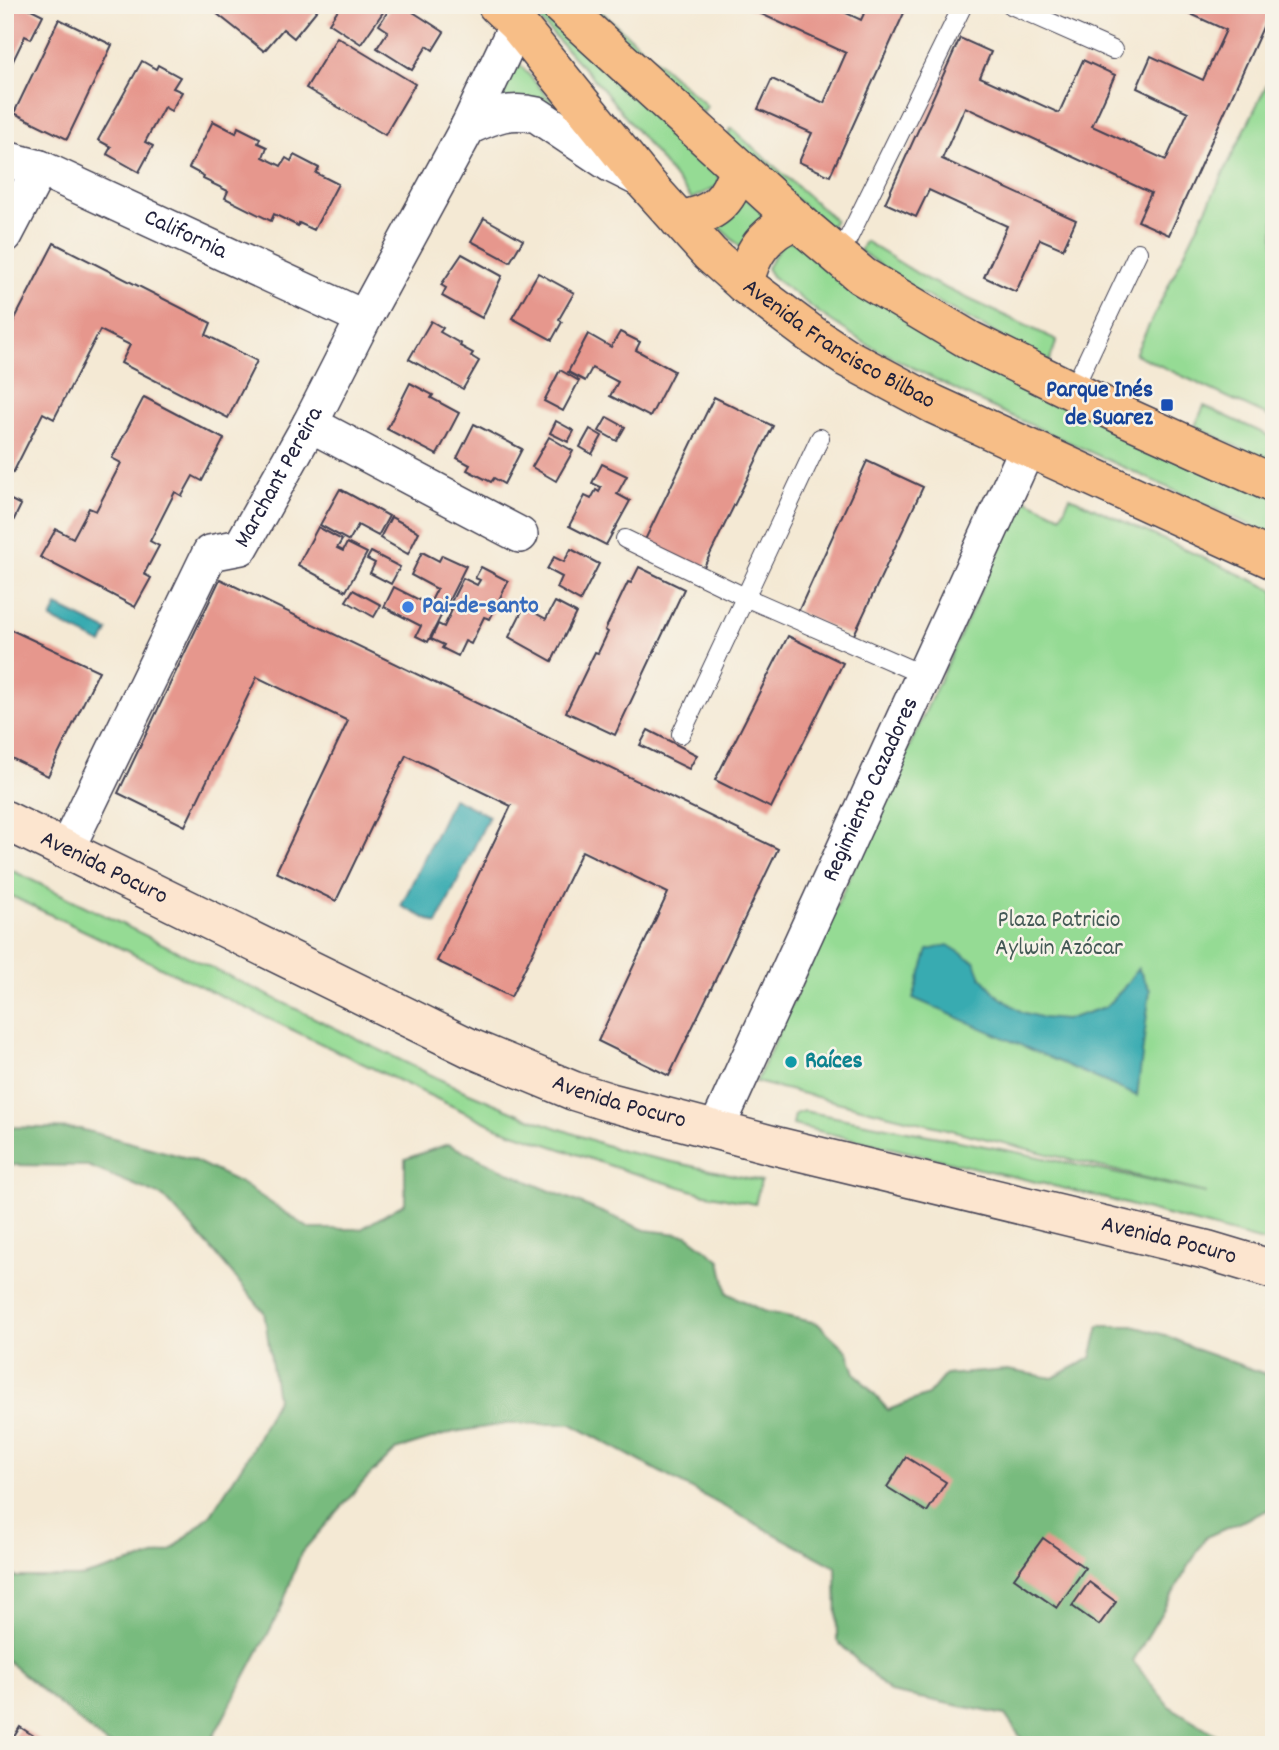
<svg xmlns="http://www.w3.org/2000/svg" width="1279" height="1750" font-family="Dekko,sans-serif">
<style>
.green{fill:#95db94;stroke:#5c7e68;stroke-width:2}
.forest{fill:#78bb7e;stroke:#4d6e5c;stroke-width:2}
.water{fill:#38abb1;stroke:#2d6676;stroke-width:2}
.building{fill:#e6978d}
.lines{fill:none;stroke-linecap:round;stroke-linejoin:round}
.lane-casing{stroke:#424052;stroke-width:20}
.street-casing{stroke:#424052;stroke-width:38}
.secondary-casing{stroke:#424052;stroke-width:41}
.primary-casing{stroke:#424052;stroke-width:41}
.lane{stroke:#fff;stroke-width:18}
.street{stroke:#fff;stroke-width:35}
.secondary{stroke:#fce5cf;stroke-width:38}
.primary{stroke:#f7be87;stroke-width:38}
.transit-dot{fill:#1a4fb4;stroke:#f7f3e8;stroke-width:2.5}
.shop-dot{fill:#3f7fe0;stroke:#f7f3e8;stroke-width:2.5}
.culture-dot{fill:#0f9aa8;stroke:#f7f3e8;stroke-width:2.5}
.labels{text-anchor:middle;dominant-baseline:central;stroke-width:5;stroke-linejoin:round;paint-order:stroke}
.street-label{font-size:24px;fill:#22223b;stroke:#f7f3e8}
.transit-label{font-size:24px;font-weight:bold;fill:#164399;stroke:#f7f3e8;text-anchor:end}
.shop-label{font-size:24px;font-weight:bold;fill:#366cbe;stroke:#f7f3e8;text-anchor:start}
.park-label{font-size:24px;fill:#445a56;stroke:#f7f3e8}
.culture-label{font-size:24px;font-weight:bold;fill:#0d838f;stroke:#f7f3e8;text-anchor:start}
</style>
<rect width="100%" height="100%" fill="#f7f3e8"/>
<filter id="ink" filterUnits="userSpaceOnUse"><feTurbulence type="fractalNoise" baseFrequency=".0143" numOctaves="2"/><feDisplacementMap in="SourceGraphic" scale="14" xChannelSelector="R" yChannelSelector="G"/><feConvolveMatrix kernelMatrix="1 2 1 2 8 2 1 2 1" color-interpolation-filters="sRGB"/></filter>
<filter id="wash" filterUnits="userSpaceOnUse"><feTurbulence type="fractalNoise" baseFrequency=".00686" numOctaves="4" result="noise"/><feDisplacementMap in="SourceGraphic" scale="28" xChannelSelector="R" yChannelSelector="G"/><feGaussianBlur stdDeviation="1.57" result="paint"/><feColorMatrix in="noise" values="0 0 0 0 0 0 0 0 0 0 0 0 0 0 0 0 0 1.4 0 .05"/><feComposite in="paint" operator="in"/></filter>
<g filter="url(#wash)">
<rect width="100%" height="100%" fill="#f4e9d4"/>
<g class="green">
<polygon points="526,5 539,5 716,169 720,185 692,199 602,88"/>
<polygon points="585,5 594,5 707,106 703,113"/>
<polygon points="516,60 554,104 548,107 502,100 499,88"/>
<polygon points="1274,70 1274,419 1135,354"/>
<polygon points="731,128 835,220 829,229 727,137"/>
<polygon points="742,194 770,220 742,249 715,223"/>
<polygon points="784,240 798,243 1274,494 1274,536 972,398 866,344 818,312 772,276 767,268"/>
<polygon points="865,241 928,280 1057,340 1049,362 917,291 860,251"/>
<polygon points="1204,406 1274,438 1274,465 1195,426"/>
<polygon points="1070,497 1274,590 1274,1244 1100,1197 793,1125 795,1114 804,1111 1016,1152 1206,1193 756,1082 1023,498 1061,516"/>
<polygon points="5,867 462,1090 524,1116 622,1151 761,1181 755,1204 701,1193 626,1171 496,1127 5,893"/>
</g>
<polygon class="forest" points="5,1127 80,1129 191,1159 241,1183 310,1229 361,1229 405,1203 405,1159 448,1144 536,1185 645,1230 687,1235 720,1260 727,1293 763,1311 817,1323 848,1352 855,1373 888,1410 928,1395 945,1375 1007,1370 1053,1378 1091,1358 1099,1326 1133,1326 1165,1335 1198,1350 1274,1377 1274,1510 1270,1509 1206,1537 1133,1661 1169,1706 1233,1745 1026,1745 1005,1715 890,1692 837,1641 836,1567 571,1424 506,1424 454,1432 396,1450 366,1479 301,1553 280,1611 209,1745 108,1745 5,1659 5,1555 14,1577 82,1577 171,1551 211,1514 250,1453 277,1399 264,1312 214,1252 164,1197 88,1166 11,1165 5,1161"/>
<g class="water">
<polygon points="57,606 108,631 102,644 51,619"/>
<polygon points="453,798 489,816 437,924 401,906"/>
<polygon points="948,945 975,962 981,977 998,996 1022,1012 1043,1018 1065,1020 1105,1007 1122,990 1138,968 1150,990 1137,1096 913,998 928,950"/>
</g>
<g id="blocks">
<g class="building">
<polygon points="5,5 23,5 43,15 31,39 25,36 12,63 5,60"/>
<polygon points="206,5 233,5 239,10 243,5 252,5 263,14 270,5 321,5 294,38 283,29 264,51"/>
<polygon points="341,5 388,5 361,44 329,23"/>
<polygon points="392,5 402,5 444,32 433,50 427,46 412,70 377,48 388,31 379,25"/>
<polygon points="742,5 829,5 861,20 868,5 887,5 904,13 830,176 799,162 812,133 758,109 772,79 824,103 846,53"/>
<polygon points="1171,5 1273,5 1169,235 1138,221 1151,193 965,107 942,159 1076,220 1063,249 1040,239 1016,292 984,277 1007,226 929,190 916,217 885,203 960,38 991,52 980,77 1059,113 1083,60 1115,75 1092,126 1166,160 1188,112 1137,88 1151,56 1203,80 1226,30"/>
<polygon points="59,19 112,45 67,139 14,113"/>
<polygon points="337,37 415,84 385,135 306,88"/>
<polygon points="142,61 156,69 158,65 180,77 173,88 182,92 171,111 164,107 145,142 153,146 139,172 107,154 111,147 98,140"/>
<polygon points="213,121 236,133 238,127 260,138 258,143 267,147 263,157 281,166 286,158 291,161 294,155 319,168 316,173 338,184 314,230 299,223 298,226 274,214 271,221 225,198 228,191 203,179 204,176 189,168"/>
<polygon points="484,218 523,240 510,262 471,241"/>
<polygon points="54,243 211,323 206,335 257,361 228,418 121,363 130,345 100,330 54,419 43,413 13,473 5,469 5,338"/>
<polygon points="462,254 502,276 482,318 442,296 446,288 441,285"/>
<polygon points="538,273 574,293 559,319 562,322 552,340 512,318"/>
<polygon points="431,321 443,328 440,332 461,344 460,346 473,353 471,356 479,361 463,389 409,359"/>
<polygon points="620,332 640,342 636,350 674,371 650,417 610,396 618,382 592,368 585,381 568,372 588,334 611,347"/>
<polygon points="560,370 579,381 563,411 544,401"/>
<polygon points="410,383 433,395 431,398 459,413 437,455 387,429"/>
<polygon points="144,397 224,439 202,481 193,476 182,496 175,492 150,541 159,546 144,574 151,578 135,607 40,557 56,529 73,538 89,508 96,511 121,463 112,458"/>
<polygon points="714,397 773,426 701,573 643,544"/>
<polygon points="607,417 625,427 617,441 599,431"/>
<polygon points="556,421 574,431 568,442 550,433"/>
<polygon points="474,424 522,449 504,484 494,478 491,482 467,470 470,465 457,458"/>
<polygon points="590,429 602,436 592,454 580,447"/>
<polygon points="549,437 573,451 556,481 532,467"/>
<polygon points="867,461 923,487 853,637 798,612"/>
<polygon points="602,464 627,476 617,494 630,501 606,545 569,526 585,496 591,499 596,490 599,492 601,487 592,483"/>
<polygon points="340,489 389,516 378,536 358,525 349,541 320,525"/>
<polygon points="5,497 21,505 5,538"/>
<polygon points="391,517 419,532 408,554 380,538"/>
<polygon points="318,527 342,540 337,548 343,551 347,543 367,553 346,591 298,565"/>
<polygon points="571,549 599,564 580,601 557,588 562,577 547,569 554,557 564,562"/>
<polygon points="371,552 400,567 391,584 370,573 375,563 367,559"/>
<polygon points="422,552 439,561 442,555 466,566 428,642 416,636 421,626 384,607 394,587 429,605 437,589 411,575"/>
<polygon points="481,567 508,581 490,619 484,617 471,644 465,641 458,656 442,648 444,645 431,639 438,624 444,627 452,610 448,608 463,578 477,585 480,580 475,578"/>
<polygon points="639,567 684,589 615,735 566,712 595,652 598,653 608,632 605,630 628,582 631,583"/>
<polygon points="220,579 778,849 669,1076 598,1041 668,893 582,851 511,997 437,961 511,806 406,755 336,901 276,872 348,721 257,677 185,826 118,793"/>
<polygon points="353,590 381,605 374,617 346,601"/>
<polygon points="555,602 576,613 552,661 509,637 524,607 546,619"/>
<polygon points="5,627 99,671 48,776 5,755"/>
<polygon points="788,636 843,663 771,808 715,780"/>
<polygon points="648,730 697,755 689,769 640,745"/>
<polygon points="906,1457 946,1482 927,1512 887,1487"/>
<polygon points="1043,1538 1085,1568 1057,1608 1014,1578"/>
<polygon points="1089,1582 1116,1602 1099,1625 1072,1606"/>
<polygon points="20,1727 48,1745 9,1745"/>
</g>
</g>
</g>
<g filter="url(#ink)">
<use href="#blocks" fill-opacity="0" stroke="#424052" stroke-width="2"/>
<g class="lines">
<g class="lane-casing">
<g id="lane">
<polyline points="1011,5 1113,50"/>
<polyline points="839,257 963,5"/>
<polyline points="1073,390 1138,252"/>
<polyline points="625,539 745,597 923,675"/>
<polyline points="681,734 820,438"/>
</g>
</g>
<g class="street-casing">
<g id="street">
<path d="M468 127C493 116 510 108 537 115L610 164 642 180"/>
<path id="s1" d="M5 159 40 168 364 318"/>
<polyline points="5,235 40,168"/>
<polyline points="310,424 520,535"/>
<path id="s2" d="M66 850 210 553 241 547 310 424 364 318 468 127 517 24"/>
<path id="s3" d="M716 1130 1028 447"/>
</g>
</g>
<g class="secondary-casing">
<g id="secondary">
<path id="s4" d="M5 820 470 1048 574 1091 609 1102 776 1146 1207 1250 1274 1270"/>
</g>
</g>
<g class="primary-casing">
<g id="primary">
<path id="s5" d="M497 5 517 24 644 181 710 254 744 284 811 334 847 358 933 404 1274 560"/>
<polyline points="560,5 796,220 862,276 971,341 1128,418 1274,484"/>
<path d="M679 220C714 215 728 202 738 169"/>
<path d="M744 284C751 253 765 232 796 220"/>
</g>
</g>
<use href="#lane" class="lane"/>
<use href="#street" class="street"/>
<use href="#secondary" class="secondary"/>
<use href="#primary" class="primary"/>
</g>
</g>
<rect class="transit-dot" x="1160" y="398" width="14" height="14" rx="3.5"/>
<circle class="shop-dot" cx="408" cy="607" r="7"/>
<circle class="culture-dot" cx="791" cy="1062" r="7"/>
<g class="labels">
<g class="street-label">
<text stroke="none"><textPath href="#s1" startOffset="196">California</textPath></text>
<text stroke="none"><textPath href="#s5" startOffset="486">Avenida Francisco Bilbao</textPath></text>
<text stroke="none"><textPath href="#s2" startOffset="441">Marchant Pereira</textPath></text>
<text stroke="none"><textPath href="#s3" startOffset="374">Regimiento Cazadores</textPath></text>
<text stroke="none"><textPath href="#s4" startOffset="110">Avenida Pocuro</textPath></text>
<text stroke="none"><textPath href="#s4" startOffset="677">Avenida Pocuro</textPath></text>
<text stroke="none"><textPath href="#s4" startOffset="1244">Avenida Pocuro</textPath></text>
</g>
<g class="transit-label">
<text x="1153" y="391">Parque Inés<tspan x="1153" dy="28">de Suarez</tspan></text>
</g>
<g class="shop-label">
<text x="422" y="607">Pai-de-santo</text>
</g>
<g class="park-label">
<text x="1059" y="921">Plaza Patricio<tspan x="1059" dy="28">Aylwin Azócar</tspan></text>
</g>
<g class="culture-label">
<text x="805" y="1062">Raíces</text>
</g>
</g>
<rect width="1279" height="1750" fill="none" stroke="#f7f3e8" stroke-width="28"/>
</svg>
